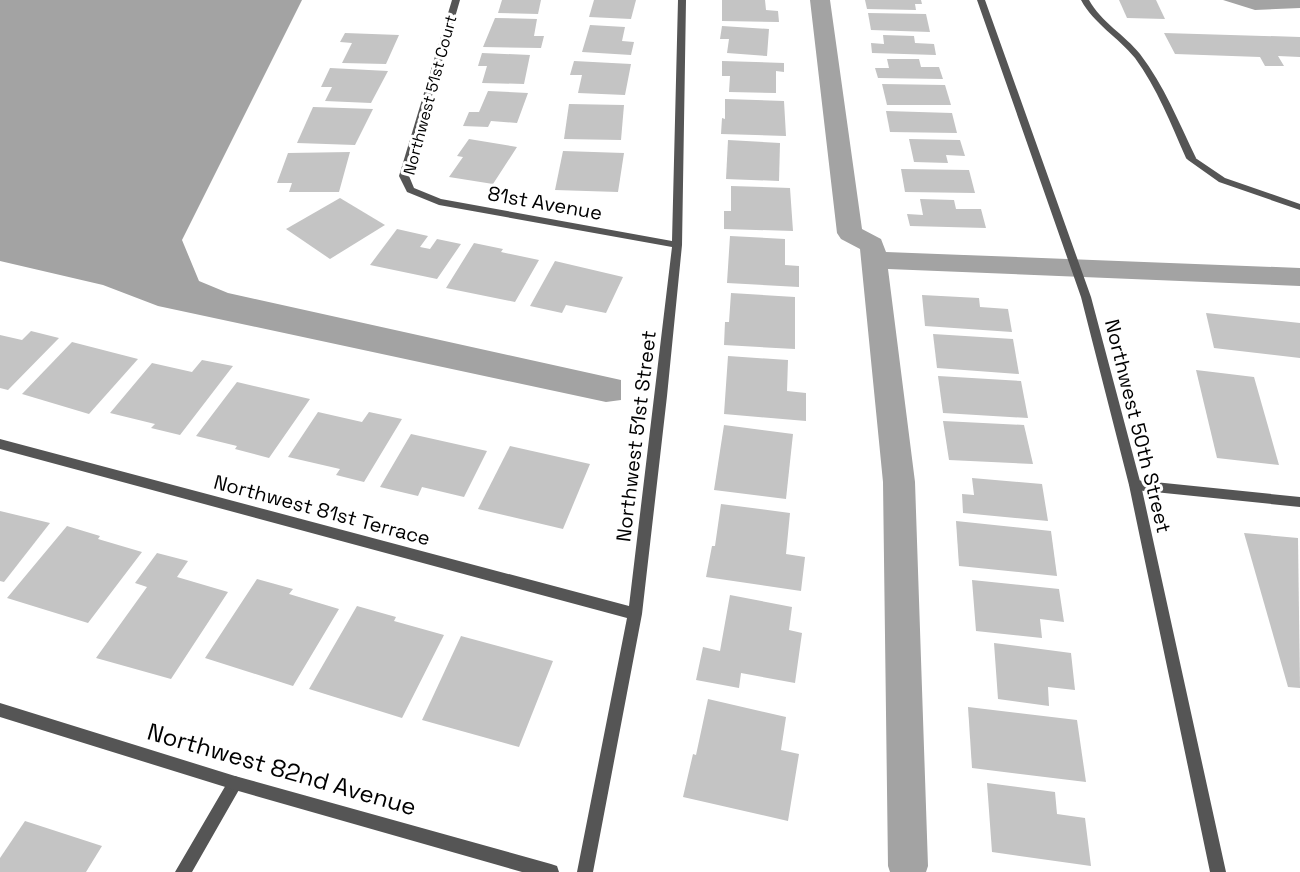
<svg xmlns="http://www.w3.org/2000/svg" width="1300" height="872" font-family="'Space Grotesk',sans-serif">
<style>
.water{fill:#a3a3a3}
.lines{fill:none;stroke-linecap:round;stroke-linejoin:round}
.canal{fill:#a3a3a3;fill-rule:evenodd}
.building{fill:#c4c4c4}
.service{fill:#555;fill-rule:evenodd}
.minor{fill:#555;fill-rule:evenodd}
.tertiary{fill:#555;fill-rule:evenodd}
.labels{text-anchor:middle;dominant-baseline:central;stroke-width:6;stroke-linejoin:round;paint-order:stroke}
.far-street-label{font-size:16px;fill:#000;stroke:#fff}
.street-label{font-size:20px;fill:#000;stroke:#fff}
.near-street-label{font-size:24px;fill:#000;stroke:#fff}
</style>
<rect width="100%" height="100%" fill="#fff"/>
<g class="water">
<polygon points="0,0 302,0 182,240 199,281 228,293 621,380 621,400 606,402 158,306 103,285 0,261"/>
<polygon points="1223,0 1300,0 1300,8 1255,10"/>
</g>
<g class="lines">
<polygon class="canal" points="810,0 830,0 862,229 881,239 886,252 1300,268 1300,286 888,269 915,482 928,866 926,872 890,872 888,866 883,482 860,249 841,239 837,233"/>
</g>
<g class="building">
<polygon points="502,0 541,0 538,14 498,13"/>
<polygon points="594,0 636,0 631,19 589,17"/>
<polygon points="722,0 765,0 766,10 778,11 779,22 722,21"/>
<polygon points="865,0 921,0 922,4 915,4 916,10 867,9"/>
<polygon points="1119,0 1156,0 1165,19 1127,18"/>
<polygon points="868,13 926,14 930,32 871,30"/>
<polygon points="495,18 537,19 534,36 544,36 541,48 483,47"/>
<polygon points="590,25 625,27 622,41 634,42 631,55 582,52"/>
<polygon points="722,26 769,29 767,56 727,53 729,39 720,39"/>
<polygon points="345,33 399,35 386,64 342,63 352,43 340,42"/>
<polygon points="1164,33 1300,37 1300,57 1278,56 1284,66 1265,66 1260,57 1175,54"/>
<polygon points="883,35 914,36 915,43 934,44 936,55 872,53 871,43 884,44"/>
<polygon points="482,53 530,55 524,84 482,83 487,66 478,66"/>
<polygon points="887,59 919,59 921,67 939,67 943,79 878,78 875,68 889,68"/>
<polygon points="574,61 631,64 625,95 578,93 582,75 570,75"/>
<polygon points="722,61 784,63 784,72 776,71 776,93 729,92 730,76 722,76"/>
<polygon points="330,68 388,71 371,103 325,101 332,87 321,87"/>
<polygon points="882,84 945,85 951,105 887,105"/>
<polygon points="488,91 528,93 517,123 491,121 488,127 463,126 469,112 479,112"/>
<polygon points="725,99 784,101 786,136 721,134 722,118 725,119"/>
<polygon points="569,104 624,105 621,140 564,139"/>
<polygon points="313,107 373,109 355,145 297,143"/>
<polygon points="886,111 952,113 957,133 890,132"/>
<polygon points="469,139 517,147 493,184 449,177 463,157 457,156"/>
<polygon points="909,139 960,140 965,156 946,155 948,163 914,162"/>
<polygon points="728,140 780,143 779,181 726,179"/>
<polygon points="563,151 624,153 618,192 555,190"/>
<polygon points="350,152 339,192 289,192 292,183 277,183 288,153"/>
<polygon points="901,169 969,170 975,193 905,192"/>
<polygon points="731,186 790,188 793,231 724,229 724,211 731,211"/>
<polygon points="340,198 385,225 330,259 286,229"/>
<polygon points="920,199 954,200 956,209 981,209 986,228 910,226 907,214 923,215"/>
<polygon points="397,229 428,236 420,247 430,249 437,239 461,244 437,279 370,265"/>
<polygon points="730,236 785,239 785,265 799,266 799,287 727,283"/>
<polygon points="474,243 503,249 501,252 539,260 515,302 446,288"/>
<polygon points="555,261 623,277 606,313 566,305 562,313 530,306"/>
<polygon points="731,293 795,297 795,349 724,345 725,322 729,322"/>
<polygon points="922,295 979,298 980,307 1008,309 1012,332 925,326"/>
<polygon points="1206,313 1300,323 1300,358 1214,348"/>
<polygon points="31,331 59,338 8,390 0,388 0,335 22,340"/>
<polygon points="933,334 1013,339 1019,374 937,368"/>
<polygon points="72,342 138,359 89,414 22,394"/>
<polygon points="728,356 788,360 787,391 806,393 806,421 724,414"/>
<polygon points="202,360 233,366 180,435 151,428 155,424 110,413 152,363 192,372"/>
<polygon points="1196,370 1254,377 1279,465 1217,458"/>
<polygon points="938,376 1021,381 1028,418 943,413"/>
<polygon points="237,382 310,399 269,458 235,449 237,446 196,436"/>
<polygon points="318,412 362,422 369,412 402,419 364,482 336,475 340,469 288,457"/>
<polygon points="943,421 1024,425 1033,464 949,460"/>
<polygon points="724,425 793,434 786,499 714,490"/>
<polygon points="411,434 487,451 464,497 422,487 418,496 380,487"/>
<polygon points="510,446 590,464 563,529 478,509"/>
<polygon points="972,478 1042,484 1048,521 963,513 962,494 974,495"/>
<polygon points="721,504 790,513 786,554 805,557 801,591 706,577 712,546 715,546"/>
<polygon points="0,511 50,523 4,582 0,581"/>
<polygon points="956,521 1051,531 1057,576 959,566"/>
<polygon points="67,526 100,536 98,539 142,552 88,623 7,598"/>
<polygon points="1244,533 1298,538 1300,688 1288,687"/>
<polygon points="157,553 188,561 177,577 228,592 171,679 96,658 147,587 135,583"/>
<polygon points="257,579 293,589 289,594 339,609 293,686 205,658"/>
<polygon points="972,580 1059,589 1064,622 1040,619 1042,638 976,631"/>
<polygon points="730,595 792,607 789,630 802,633 795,683 741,673 739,688 696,680 703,647 720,651"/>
<polygon points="357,606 396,617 394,621 444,635 402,718 309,689"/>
<polygon points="461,636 553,661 519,747 422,720"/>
<polygon points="994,643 1071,653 1075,690 1048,687 1049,706 998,699"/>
<polygon points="708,699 786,717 781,750 799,754 788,821 683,797 693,754 696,755"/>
<polygon points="968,707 1077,720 1086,782 972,768"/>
<polygon points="987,783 1055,792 1057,814 1085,818 1091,866 992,852"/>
<polygon points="25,821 102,846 86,872 0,872 0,858"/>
</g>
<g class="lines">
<g class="service">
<path d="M1081 0H1089C1101 22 1125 35 1140 54 1164 85 1179 123 1196 158L1194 160 1191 161 1186 158C1171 124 1157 88 1135 58 1118 37 1094 24 1081 0Z"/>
<polygon points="1135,480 1300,497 1300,507 1135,490 1131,488 1129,485 1131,482"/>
</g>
<g class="minor">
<polygon points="452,0 460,0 409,176 414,188 441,199 672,241 678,0 686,0 682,245 667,396 642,614 593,872 577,872 627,618 0,449 0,439 629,606 672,247 439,205 407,192 399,176"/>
<polygon points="1191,155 1225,178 1300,204 1300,210 1219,182 1188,160 1186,158"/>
<polygon points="235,776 240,778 243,783 240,788 192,872 175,872 230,778"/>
</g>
<g class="tertiary">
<polygon points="977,0 985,0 1091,297 1141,485 1226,872 1210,872 1129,485 1081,297"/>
<polygon points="0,703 235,776 551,864 557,866 559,872 522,872 235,790 0,717"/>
</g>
</g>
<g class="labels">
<g class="far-street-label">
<text transform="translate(430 95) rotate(-75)">Northwest 51st Court</text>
</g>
<g class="street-label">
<text transform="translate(545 203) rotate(10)">81st Avenue</text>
<text transform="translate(1138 426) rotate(76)">Northwest 50th Street</text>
<text transform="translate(636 436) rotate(-83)">Northwest 51st Street</text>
<text transform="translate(322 510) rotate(15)">Northwest 81st Terrace</text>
</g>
<g class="near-street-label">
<text transform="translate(282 769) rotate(16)">Northwest 82nd Avenue</text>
</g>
</g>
</svg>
